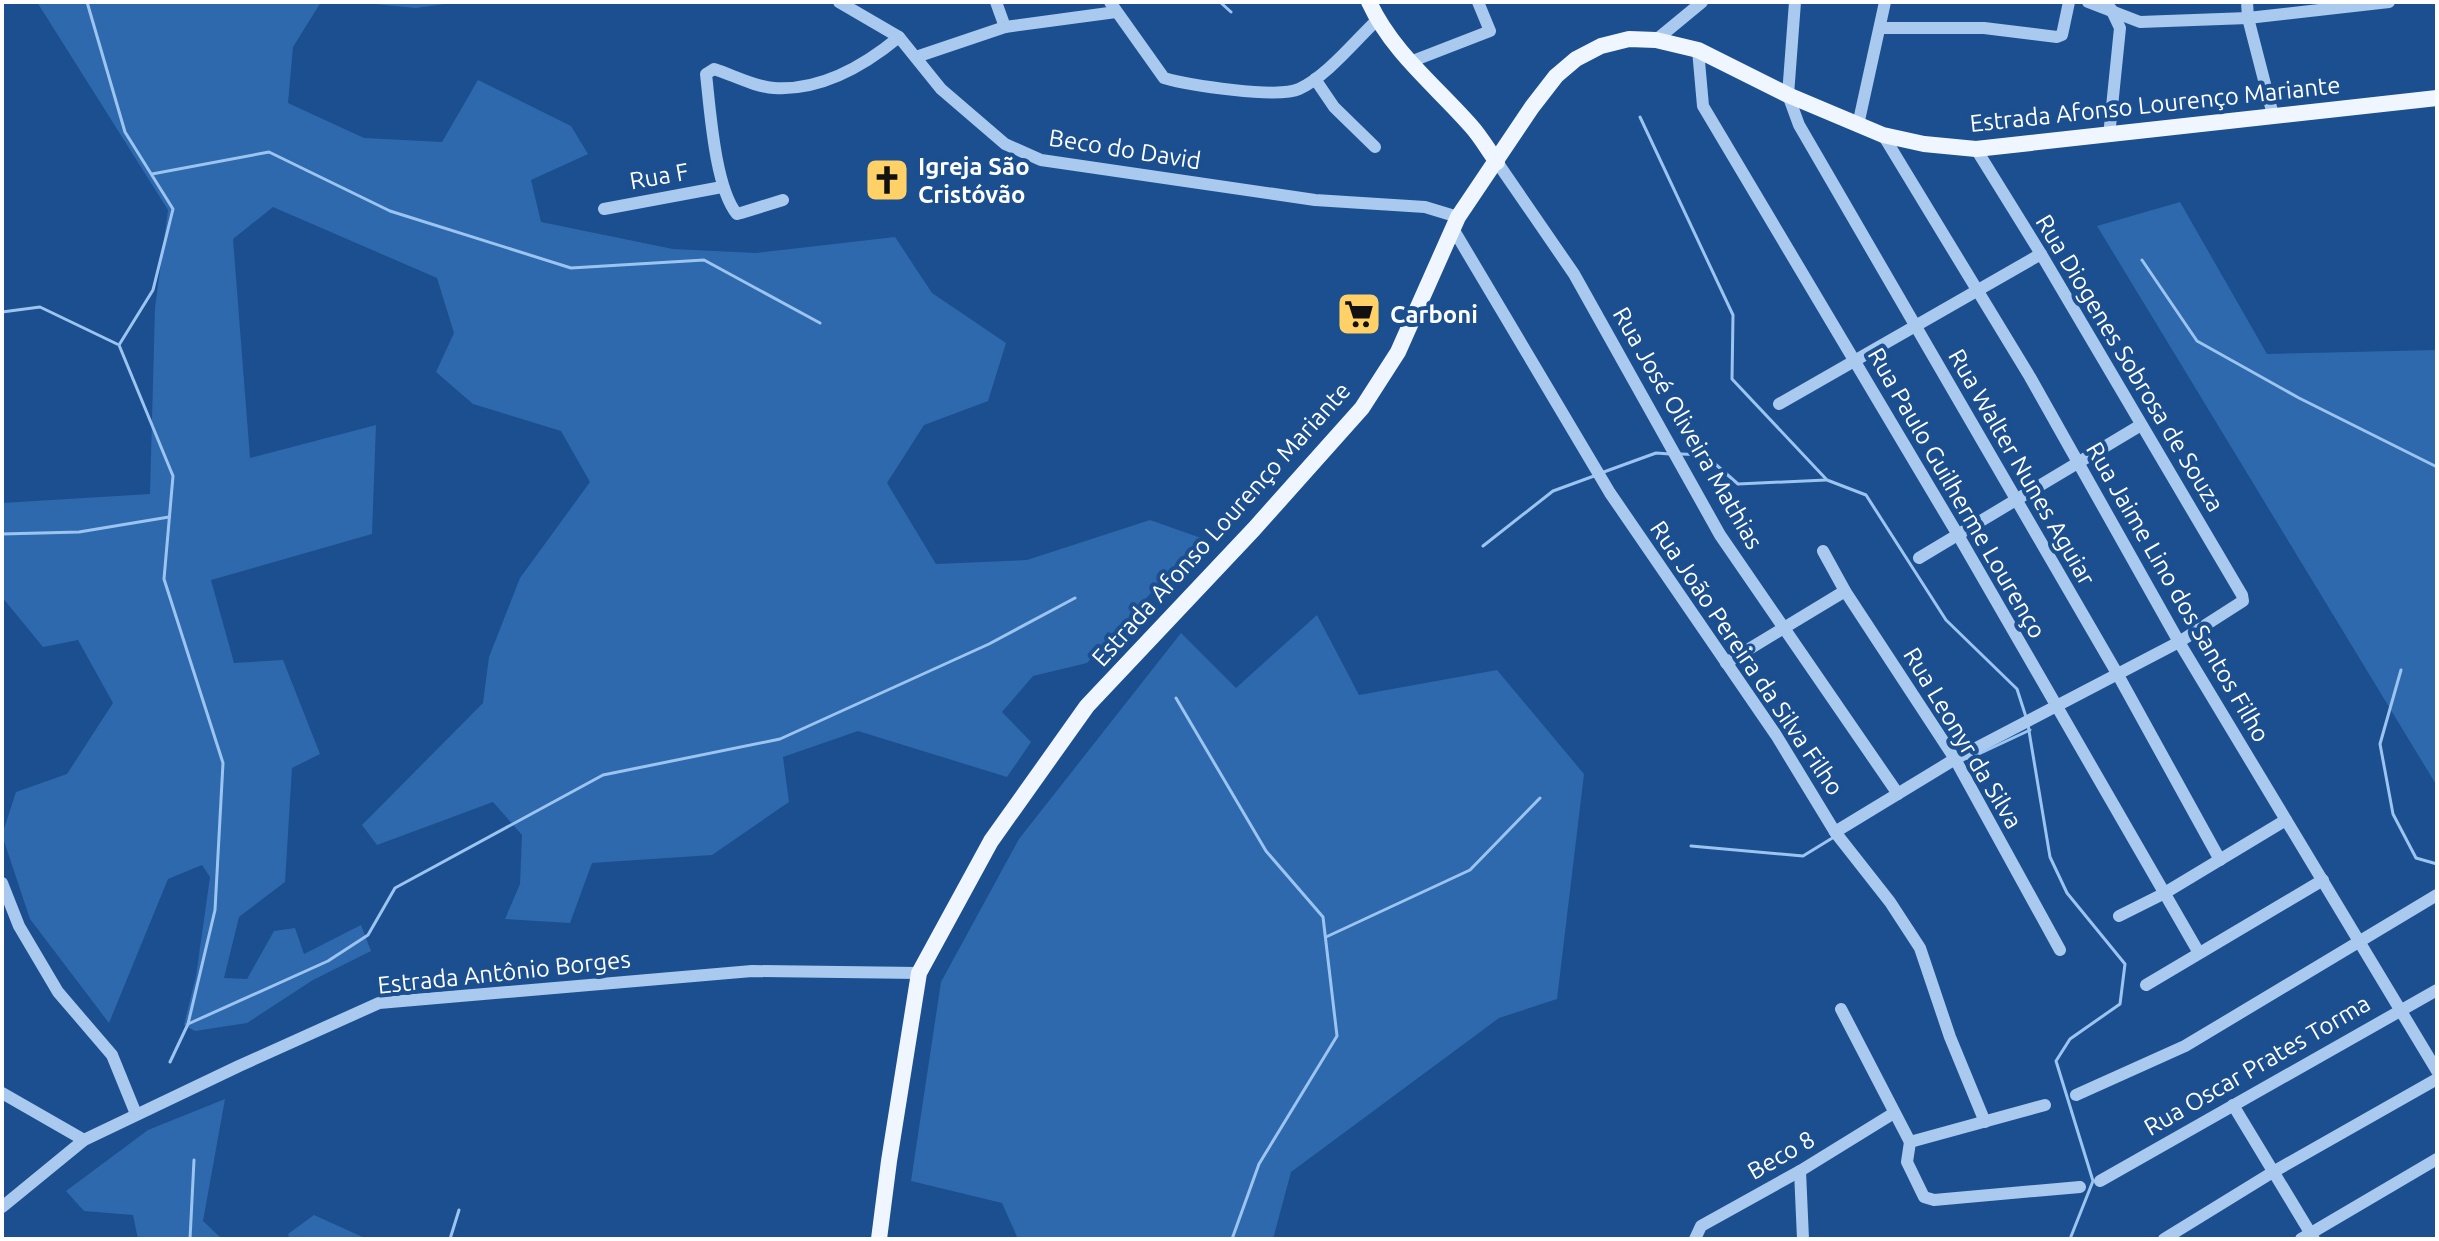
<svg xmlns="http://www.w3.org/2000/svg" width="2439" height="1241" font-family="Ubuntu,sans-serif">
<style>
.green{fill:#2e69ad}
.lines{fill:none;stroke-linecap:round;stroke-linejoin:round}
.stream{stroke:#9cc4f0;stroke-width:3}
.minor{stroke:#a9c9ee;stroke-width:12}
.major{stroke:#f0f6ff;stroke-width:16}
.labels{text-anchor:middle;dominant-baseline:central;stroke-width:8;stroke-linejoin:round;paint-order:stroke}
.street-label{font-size:24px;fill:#fff;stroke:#1b4f8f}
.poi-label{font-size:24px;font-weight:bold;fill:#fff;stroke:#1b4f8f;text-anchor:start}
</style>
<rect width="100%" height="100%" fill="#1b4f8f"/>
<g class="green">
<polygon points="37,2 321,2 293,47 288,103 364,138 442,142 478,80 571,126 588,154 531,180 541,222 673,249 756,253 895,237 932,293 1006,343 988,401 924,425 887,483 936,564 1027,560 1150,520 1201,538 1087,663 1033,676 1002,712 1031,742 1007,777 858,731 783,757 789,802 712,855 592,863 570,923 505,919 520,884 522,835 493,802 377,845 362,825 483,703 489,657 520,578 590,482 561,431 473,404 436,372 454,333 437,278 273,207 233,239 250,458 376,425 372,534 211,580 234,663 283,660 320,754 292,768 285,882 239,917 224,978 247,979 274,931 295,928 304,954 361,925 371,951 313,980 247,1023 195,1031 184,1025 196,976 210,877 202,865 168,879 109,1023 30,919 2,835 16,792 67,774 113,703 78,640 43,647 2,597 2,503 150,494 155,308 168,210"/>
<polygon points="354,2 459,2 416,8"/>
<polygon points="2180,202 2267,354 2437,350 2437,786 2097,226"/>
<polygon points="1317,615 1359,695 1497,670 1584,774 1557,999 1499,1018 1291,1172 1273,1239 1018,1239 1002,1203 911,1181 941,982 1019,839 1181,633 1236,688"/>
<polygon points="225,1099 203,1221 222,1239 138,1239 133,1215 84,1211 66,1191 148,1130"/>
<polygon points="314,1215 367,1239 290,1239 288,1234"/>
</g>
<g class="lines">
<g class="stream">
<polyline points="87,2 125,132 173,209 153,290 119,345 173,476 164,579 223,763 215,910 188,1024 170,1062"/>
<polyline points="1220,2 1231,12"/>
<polyline points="1640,117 1733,315 1732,379 1827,480 1866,495 1946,620 2017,689 2026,717"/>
<polyline points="152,174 269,152 390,211 571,268 704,260 820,323"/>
<polyline points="2142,260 2197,341 2299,398 2437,467"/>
<polyline points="2,312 40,307 117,344"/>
<polyline points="1681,454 1705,455 1738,484 1826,480"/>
<polyline points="1601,473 1656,453 1670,454"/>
<polyline points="2,534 79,532 169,517"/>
<polyline points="1483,546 1553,491 1594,476"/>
<polyline points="2401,670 2380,744 2393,814 2416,858 2437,864"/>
<polyline points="1176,698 1266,851 1323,917 1337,1036 1259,1164 1232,1239"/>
<polyline points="2028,725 2050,857 2067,893 2125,964 2120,1004 2070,1039 2056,1061 2093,1181 2070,1239"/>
<polyline points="1968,759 2030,730"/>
<polyline points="1691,846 1803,856 1834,837"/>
<polyline points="1326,937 1470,870 1540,798"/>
<polyline points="188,1024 328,961 368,935 395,888 603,775 780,739 989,644 1075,598"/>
<polyline points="190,1239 194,1160"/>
<polyline points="450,1239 459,1210"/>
</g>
<g class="minor">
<polyline points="839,2 899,37 941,89 1005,144 1041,160 1315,200 1425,207 1458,217"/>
<polyline points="996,2 1005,27"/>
<path d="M1110 2 1164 78C1188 85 1278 99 1299 89 1326 77 1355 41 1377 20"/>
<polyline points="1795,2 1788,95 1799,125 2118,675 2220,860"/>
<polyline points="2088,2 2140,22 2248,18 2389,2"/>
<polyline points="2247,2 2248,18 2273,115"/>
<polyline points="1882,28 1984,28 2057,37 2062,35 2069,2"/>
<polyline points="1656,40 1702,2"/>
<polyline points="1698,50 1703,106 1958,535 2199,953"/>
<polyline points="916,57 1005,27 1116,12"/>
<polyline points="1410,62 1490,31 1478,2"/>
<polyline points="1315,79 1334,107 1375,147"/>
<polyline points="1858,125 1885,2"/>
<polyline points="1883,135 2030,377 2179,642 2437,1071"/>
<polyline points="2109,136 2120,28 2111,9"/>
<polyline points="1497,162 1574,274 1720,535 1898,794"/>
<path d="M783 200 741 213 737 214C715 188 710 109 706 74L714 69C733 75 755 87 774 88 821 91 864 66 899 37"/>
<polyline points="604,209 722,187"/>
<polyline points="1452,227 1610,493 1776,735 1835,832 1890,902 1920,948 1950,1037 1985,1122"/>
<polyline points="1779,404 2041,254"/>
<polyline points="1823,551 1845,591 1955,759 2060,950"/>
<polyline points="1919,558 2141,425"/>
<polyline points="1726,663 1845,591"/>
<polyline points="1835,832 1955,759 2179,642 2243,601 2242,595 2041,254 1976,149"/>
<polyline points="2,883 19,926 58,992 112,1055 136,1114"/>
<polyline points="2119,916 2163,894 2286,820"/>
<polyline points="2146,985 2323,880"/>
<polyline points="1841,1009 1910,1142 2045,1105"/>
<polyline points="2,1093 84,1140"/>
<polyline points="2076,1095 2185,1046 2437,895"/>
<polyline points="2233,1105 2314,1239"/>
<polyline points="1910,1142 1907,1162 1924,1197 1934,1200 2080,1187"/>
<polyline points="1800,1171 1803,1239"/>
<polyline points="2100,1181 2437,990"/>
<polyline points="2,1207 84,1140 239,1066 379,1003 752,971 919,973"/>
<polyline points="1695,1239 1701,1226 1800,1171 1894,1113"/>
<polyline points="2164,1239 2273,1172 2437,1079"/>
<polyline points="2301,1239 2437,1159"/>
</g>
<g class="major">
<path d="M1369 2C1392 52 1436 86 1471 126 1481 137 1488 150 1497 162"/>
<polyline points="879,1239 889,1161 919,973 991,841 1087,706 1254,529 1362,408 1398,352 1458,217 1532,107 1556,76 1576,59 1601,46 1629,39 1656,40 1698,50 1788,95 1883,135 1924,144 1976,149 2437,98"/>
</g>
</g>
<defs>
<g id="church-square" transform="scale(2.3)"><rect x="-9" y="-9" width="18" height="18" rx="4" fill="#ffd166" stroke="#1b4f8f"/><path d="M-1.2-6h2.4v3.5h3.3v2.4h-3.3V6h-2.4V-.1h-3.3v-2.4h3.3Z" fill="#111"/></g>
<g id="supermarket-square" transform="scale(2.3)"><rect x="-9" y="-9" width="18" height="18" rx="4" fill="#ffd166" stroke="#1b4f8f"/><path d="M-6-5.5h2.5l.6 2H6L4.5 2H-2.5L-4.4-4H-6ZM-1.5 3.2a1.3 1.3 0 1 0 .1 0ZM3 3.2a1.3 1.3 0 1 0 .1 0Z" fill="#111"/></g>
</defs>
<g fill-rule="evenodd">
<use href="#church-square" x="887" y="180"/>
<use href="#supermarket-square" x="1359" y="314"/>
</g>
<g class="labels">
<g class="street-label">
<text transform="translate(2155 104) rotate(-6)">Estrada Afonso Lourenço Mariante</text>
<text transform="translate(1125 149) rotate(9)">Beco do David</text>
<text transform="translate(659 176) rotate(-10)">Rua F</text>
<text transform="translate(2130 363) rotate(59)">Rua Diogenes Sobrosa de Souza</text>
<text transform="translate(1688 428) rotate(60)">Rua José Oliveira Mathias</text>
<text transform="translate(2022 467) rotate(60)">Rua Walter Nunes Aguiar</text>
<text transform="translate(1957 493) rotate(60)">Rua Paulo Guilherme Lourenço</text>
<text transform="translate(1221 524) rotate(-48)">Estrada Afonso Lourenço Mariante</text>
<text transform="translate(2178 592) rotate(60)">Rua Jaime Lino dos Santos Filho</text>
<text transform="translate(1747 658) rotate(56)">Rua João Pereira da Silva Filho</text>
<text transform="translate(1963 738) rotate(59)">Rua Leonyr da Silva</text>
<text transform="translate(504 972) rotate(-6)">Estrada Antônio Borges</text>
<text transform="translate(2257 1065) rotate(-30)">Rua Oscar Prates Torma</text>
<text transform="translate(1781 1155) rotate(-30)">Beco 8</text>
</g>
<g class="poi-label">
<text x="918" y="166">Igreja São<tspan x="918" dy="28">Cristóvão</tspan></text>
<text x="1390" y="314">Carboni</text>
</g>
</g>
<rect width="2439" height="1241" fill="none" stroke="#ffffff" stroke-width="8"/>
</svg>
